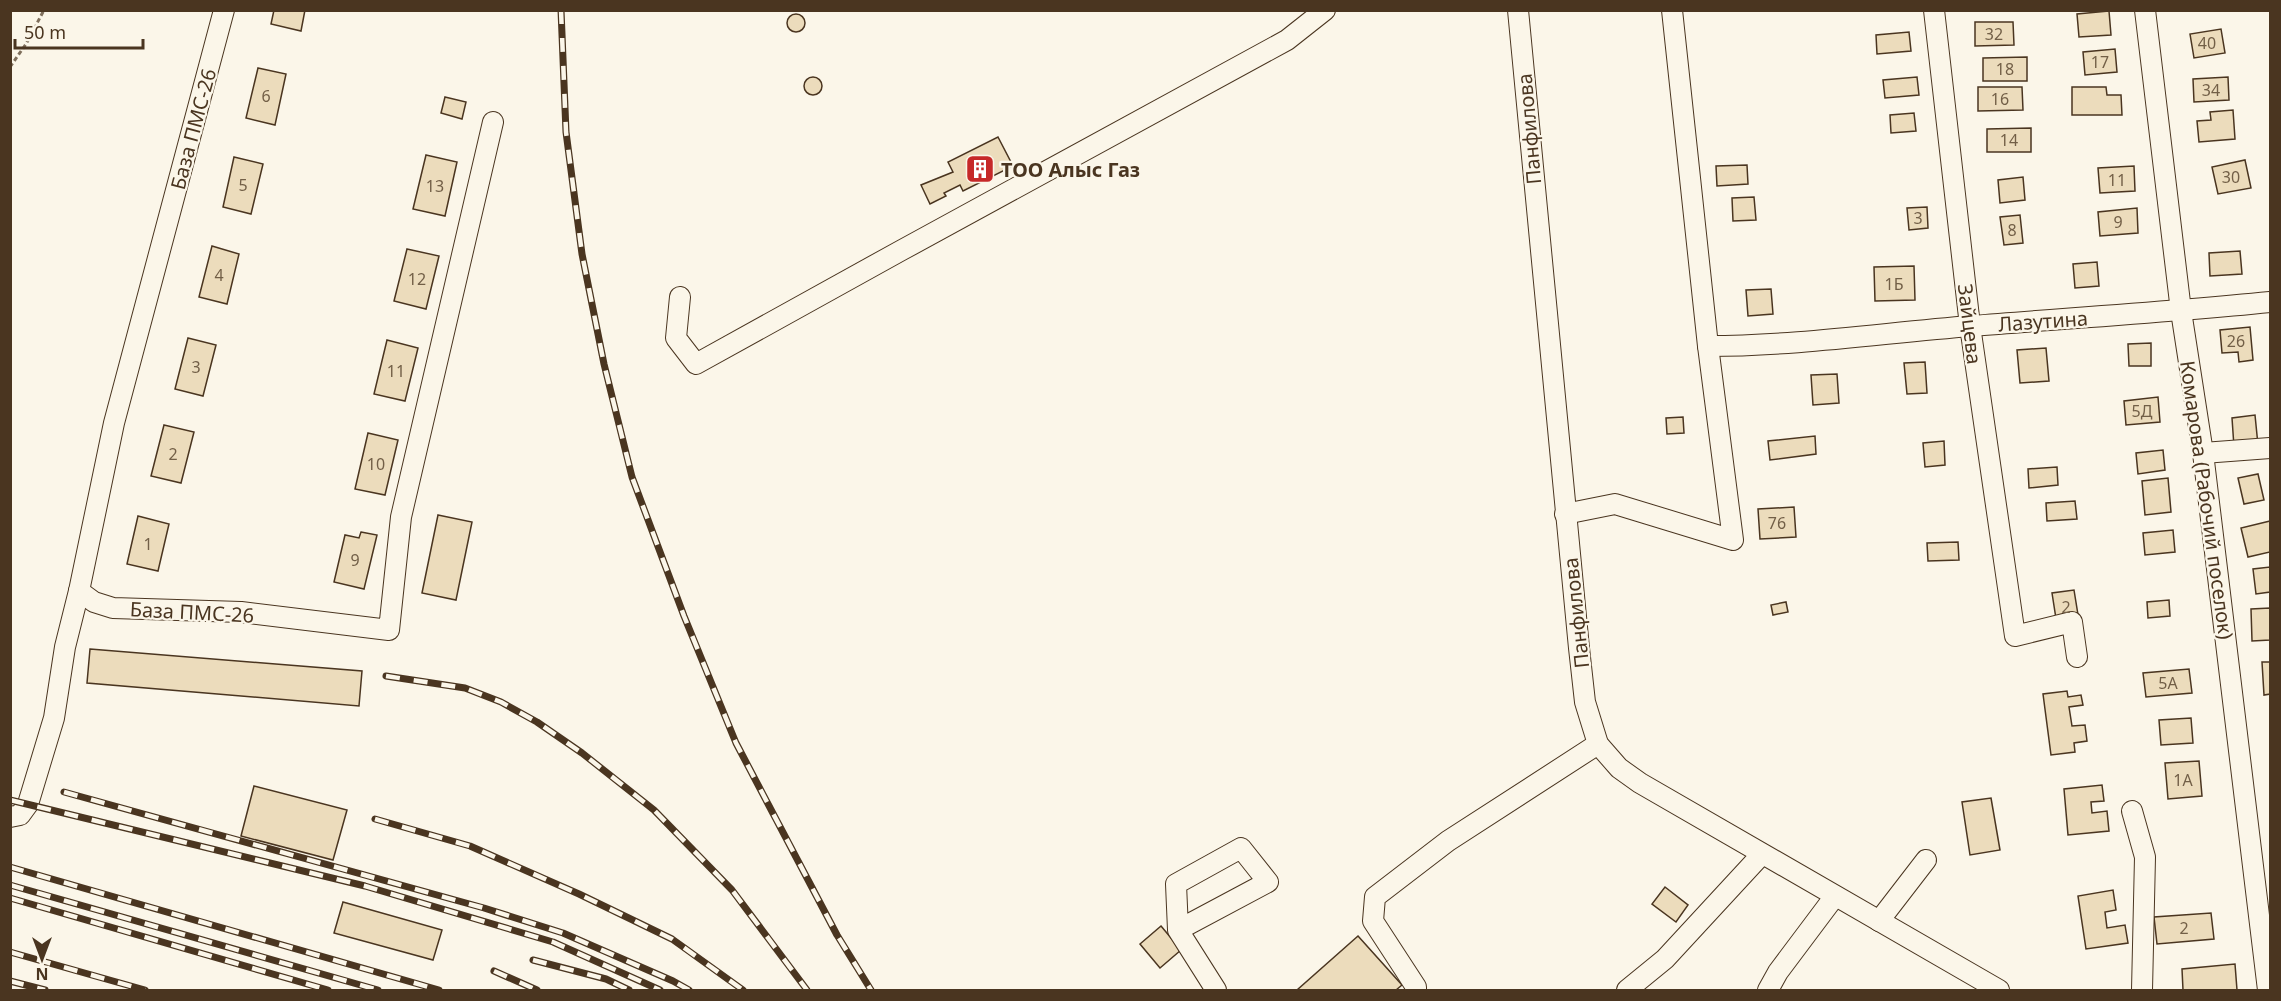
<svg xmlns="http://www.w3.org/2000/svg" width="2281" height="1001" font-family="'Noto Sans',sans-serif">
<style>
.building{fill:#ecdcbc;stroke:#4a3520;stroke-width:1.5}
.lines{fill:none;stroke-linecap:round;stroke-linejoin:round}
.minor-casing{stroke:#4a3520;stroke-width:22}
.path{stroke:#7f6f5c;stroke-width:3;stroke-dasharray:4.5 3;stroke-linecap:butt}
.minor{stroke:#fbf6e9;stroke-width:20}
.rail-casing{stroke:#4a3520;stroke-width:7}
.rail{stroke:#fbf6e9;stroke-width:4.5;stroke-dasharray:14;stroke-linecap:butt}
.labels{text-anchor:middle;dominant-baseline:central;stroke-width:4.5;stroke-linejoin:round;paint-order:stroke}
.number-label{font-size:16px;fill:#725f47}
.street-label{font-size:20px;fill:#4a3520;stroke:#fbf6e9}
.poi-label{font-size:20px;font-weight:bold;fill:#4a3520;stroke:#fbf6e9;text-anchor:start}
</style>
<rect width="100%" height="100%" fill="#fbf6e9"/>
<g class="building">
<polygon points="274,10 305,10 301,31 271,24"/>
<polygon points="2109,11 2111,35 2079,37 2077,14"/>
<circle cx="796" cy="23" r="9"/>
<polygon points="1975,22 2013,22 2014,45 1975,46"/>
<polygon points="2221,29 2225,53 2194,58 2190,34"/>
<polygon points="1909,32 1911,51 1877,54 1876,35"/>
<polygon points="2115,49 2117,72 2085,75 2083,52"/>
<polygon points="2027,57 2027,81 1983,81 1983,58"/>
<polygon points="258,68 286,74 275,125 246,118"/>
<polygon points="1917,77 1919,95 1885,98 1883,80"/>
<polygon points="2228,77 2229,100 2194,102 2193,79"/>
<circle cx="813" cy="86" r="9"/>
<polygon points="1978,87 2022,87 2023,110 1978,111"/>
<polygon points="2072,87 2106,87 2107,95 2121,95 2122,115 2072,115"/>
<polygon points="445,97 466,102 462,119 441,113"/>
<polygon points="2233,110 2235,139 2199,142 2197,121 2211,120 2210,112"/>
<polygon points="1914,113 1916,131 1891,133 1890,115"/>
<polygon points="2031,128 2031,152 1987,152 1987,129"/>
<polygon points="998,137 1013,166 963,191 960,185 944,193 946,196 930,204 921,185 953,172 948,162"/>
<polygon points="426,155 457,162 445,216 413,209"/>
<polygon points="234,157 263,164 251,214 223,207"/>
<polygon points="2245,160 2251,188 2218,194 2212,167"/>
<polygon points="1747,165 1748,184 1717,186 1716,166"/>
<polygon points="2134,166 2135,191 2100,193 2098,168"/>
<polygon points="2023,177 2025,200 2000,203 1998,180"/>
<polygon points="1754,197 1756,220 1733,221 1732,198"/>
<polygon points="1927,207 1928,228 1909,230 1907,208"/>
<polygon points="2137,208 2138,233 2100,236 2098,212"/>
<polygon points="2020,215 2023,243 2004,245 2000,217"/>
<polygon points="212,246 239,254 227,304 199,297"/>
<polygon points="407,249 439,256 426,309 394,301"/>
<polygon points="2240,251 2242,274 2210,276 2209,253"/>
<polygon points="2097,262 2099,286 2075,288 2073,264"/>
<polygon points="1914,266 1915,300 1875,301 1874,267"/>
<polygon points="1771,289 1773,314 1748,316 1746,290"/>
<polygon points="2250,327 2253,360 2239,362 2238,352 2222,353 2220,330"/>
<polygon points="188,338 216,345 203,396 175,389"/>
<polygon points="387,340 418,348 405,401 374,394"/>
<polygon points="2151,343 2151,366 2129,366 2128,344"/>
<polygon points="2046,348 2049,381 2020,383 2017,350"/>
<polygon points="1925,362 1927,393 1907,394 1904,363"/>
<polygon points="1837,374 1839,403 1813,405 1811,375"/>
<polygon points="2158,397 2160,422 2126,425 2124,401"/>
<polygon points="2255,415 2258,445 2234,447 2232,418"/>
<polygon points="1683,417 1684,433 1667,434 1666,418"/>
<polygon points="164,425 194,432 181,483 151,476"/>
<polygon points="368,433 398,440 385,495 355,489"/>
<polygon points="1815,436 1816,454 1770,460 1768,441"/>
<polygon points="1944,441 1945,465 1925,467 1923,443"/>
<polygon points="2163,450 2165,470 2138,474 2136,453"/>
<polygon points="2057,467 2058,485 2029,488 2028,469"/>
<polygon points="2258,474 2264,500 2244,504 2238,478"/>
<polygon points="2168,478 2171,512 2145,515 2142,481"/>
<polygon points="2075,501 2077,519 2047,521 2046,503"/>
<polygon points="1794,507 1796,537 1760,539 1758,509"/>
<polygon points="438,515 472,522 456,600 422,593"/>
<polygon points="138,516 169,524 158,571 127,564"/>
<polygon points="2270,521 2270,552 2248,557 2241,528"/>
<polygon points="2173,530 2175,552 2145,555 2143,533"/>
<polygon points="361,532 377,535 364,589 334,582 345,535 359,538"/>
<polygon points="1958,542 1959,560 1928,561 1927,543"/>
<polygon points="2270,567 2270,592 2256,594 2253,569"/>
<polygon points="2074,590 2079,621 2057,625 2052,593"/>
<polygon points="2169,600 2170,616 2148,618 2147,602"/>
<polygon points="1786,602 1788,612 1773,615 1771,605"/>
<polygon points="2270,608 2270,640 2252,641 2251,609"/>
<polygon points="90,649 362,671 359,706 87,683"/>
<polygon points="2262,662 2270,662 2270,694 2264,695"/>
<polygon points="2189,669 2192,693 2146,697 2143,673"/>
<polygon points="2067,691 2068,697 2081,695 2083,705 2069,707 2072,726 2085,725 2087,741 2074,743 2075,752 2051,755 2043,694"/>
<polygon points="2191,718 2193,743 2161,745 2159,720"/>
<polygon points="2199,761 2202,796 2168,799 2165,763"/>
<polygon points="2102,785 2104,801 2091,802 2092,813 2107,811 2109,831 2068,835 2064,789"/>
<polygon points="254,786 347,810 333,860 241,836"/>
<polygon points="1991,798 2000,850 1970,855 1962,802"/>
<polygon points="1665,887 1688,905 1676,922 1652,904"/>
<polygon points="2113,890 2116,910 2105,912 2107,928 2125,925 2128,943 2086,949 2078,896"/>
<polygon points="343,902 442,930 433,960 334,933"/>
<polygon points="2211,913 2214,939 2157,944 2154,917"/>
<polygon points="1161,926 1181,950 1160,968 1140,944"/>
<polygon points="1358,936 1402,985 1396,990 1297,990"/>
<polygon points="2235,964 2237,990 2183,990 2182,969"/>
</g>
<g class="lines">
<g class="minor-casing">
<g id="minor">
<polyline points="1518,10 1579,648 1585,702 1598,744 1619,768 1640,783 1999,990"/>
<polyline points="1934,10 1970,326 2015,636 2072,622 2077,657"/>
<polyline points="2145,10 2181,311 2203,453 2268,990"/>
<polyline points="680,297 676,338 696,364 902,250 1287,40 1325,10"/>
<path d="M1708 346C1796 346 1883 333 1971 326 2071 318 2171 312 2270 302"/>
<polyline points="2203,453 2270,448"/>
<polyline points="1565,514 1615,504 1733,540 1708,346 1672,10"/>
<polyline points="79,591 94,602 113,608 241,612 389,630 401,517 493,122"/>
<polyline points="2132,811 2145,857 2142,990"/>
<polyline points="10,817 20,815 28,804 54,718 65,647 79,591 114,423 224,10"/>
<polyline points="1879,921 1926,860"/>
<polyline points="1178,930 1268,882 1241,848 1176,884 1178,930 1216,990"/>
<polyline points="1416,990 1416,987 1373,921 1375,897 1448,841 1598,744"/>
<polyline points="1627,990 1665,959 1762,854"/>
<polyline points="1768,990 1778,972 1835,896"/>
</g>
</g>
<polyline class="path" points="10,67 26,44 44,10"/>
<use href="#minor" class="minor"/>
<g class="rail-casing">
<g id="rail">
<polyline points="561,10 566,132 582,254 604,364 632,477 684,616 736,743 837,935 871,990"/>
<polyline points="386,676 465,688 501,702 537,722 582,753 654,810 732,890 807,990"/>
<polyline points="64,792 484,908 563,933 673,981 689,990"/>
<polyline points="10,800 365,886 553,942 660,990"/>
<polyline points="375,819 470,846 579,894 672,939 743,990"/>
<polyline points="10,867 439,990"/>
<polyline points="10,885 378,990"/>
<polyline points="10,898 328,990"/>
<polyline points="10,952 145,990"/>
<polyline points="533,960 606,979 629,990"/>
<polyline points="494,971 537,990"/>
<polyline points="10,981 45,990"/>
</g>
</g>
<use href="#rail" class="rail"/>
</g>
<defs>
<g id="building-square" transform="scale(1.5)"><rect x="-9" y="-9" width="18" height="18" rx="4" fill="#c62828" stroke="#fbf6e9"/><path d="M-4-6H4V6H1V3H-1V6H-4ZM-2.5-4.3h1.7v1.8h-1.7ZM.8-4.3h1.7v1.8H.8ZM-2.5-1h1.7V.8h-1.7ZM.8-1h1.7V.8H.8Z" fill="#fff"/></g>
</defs>
<g fill-rule="evenodd">
<use href="#building-square" x="980" y="169"/>
</g>
<g class="labels">
<g class="number-label">
<text x="1994" y="34">32</text>
<text x="2207" y="43">40</text>
<text x="2100" y="62">17</text>
<text x="2005" y="69">18</text>
<text x="2211" y="90">34</text>
<text x="266" y="96">6</text>
<text x="2000" y="99">16</text>
<text x="2009" y="140">14</text>
<text x="2231" y="177">30</text>
<text x="2117" y="180">11</text>
<text x="243" y="185">5</text>
<text x="435" y="186">13</text>
<text x="1918" y="218">3</text>
<text x="2118" y="222">9</text>
<text x="2012" y="230">8</text>
<text x="219" y="275">4</text>
<text x="417" y="279">12</text>
<text x="1894" y="284">1Б</text>
<text x="2236" y="341">26</text>
<text x="196" y="367">3</text>
<text x="396" y="371">11</text>
<text x="2142" y="411">5Д</text>
<text x="173" y="454">2</text>
<text x="376" y="464">10</text>
<text x="1777" y="523">76</text>
<text x="148" y="544">1</text>
<text x="355" y="560">9</text>
<text x="2066" y="607">2</text>
<text x="2168" y="683">5А</text>
<text x="2183" y="780">1А</text>
<text x="2184" y="928">2</text>
</g>
<g class="street-label">
<text transform="translate(193 129) rotate(-75)">База ПМС-26</text>
<text transform="translate(1529 129) rotate(-95)">Панфилова</text>
<text transform="translate(2043 321) rotate(-4)">Лазутина</text>
<text transform="translate(1970 324) rotate(83)">Зайцева</text>
<text transform="translate(2207 500) rotate(82)">Комарова (Рабочий поселок)</text>
<text transform="translate(192 612) rotate(3)">База ПМС-26</text>
<text transform="translate(1576 613) rotate(-96)">Панфилова</text>
</g>
<g class="poi-label">
<text x="1001" y="169">ТОО Алыс Газ</text>
</g>
</g>
<rect width="2281" height="1001" fill="none" stroke="#4a3520" stroke-width="24"/>
<g transform="translate(42 959) rotate(180)" stroke="#fbf6e9" stroke-width="4.5" paint-order="stroke">
<path d="M0-4.5L10 22L0 15L-10 22Z" fill="#4a3520"/>
<text y="-9" font-size="16" font-weight="bold" text-anchor="middle" fill="#4a3520">N</text>
</g>
<path d="M15 39v9h128v-9" fill="none" stroke="#4a3520" stroke-width="3"/>
<text x="24" y="39" font-size="18" fill="#4a3520" stroke="#fbf6e9" stroke-width="4.5" paint-order="stroke">50 m</text>
</svg>
